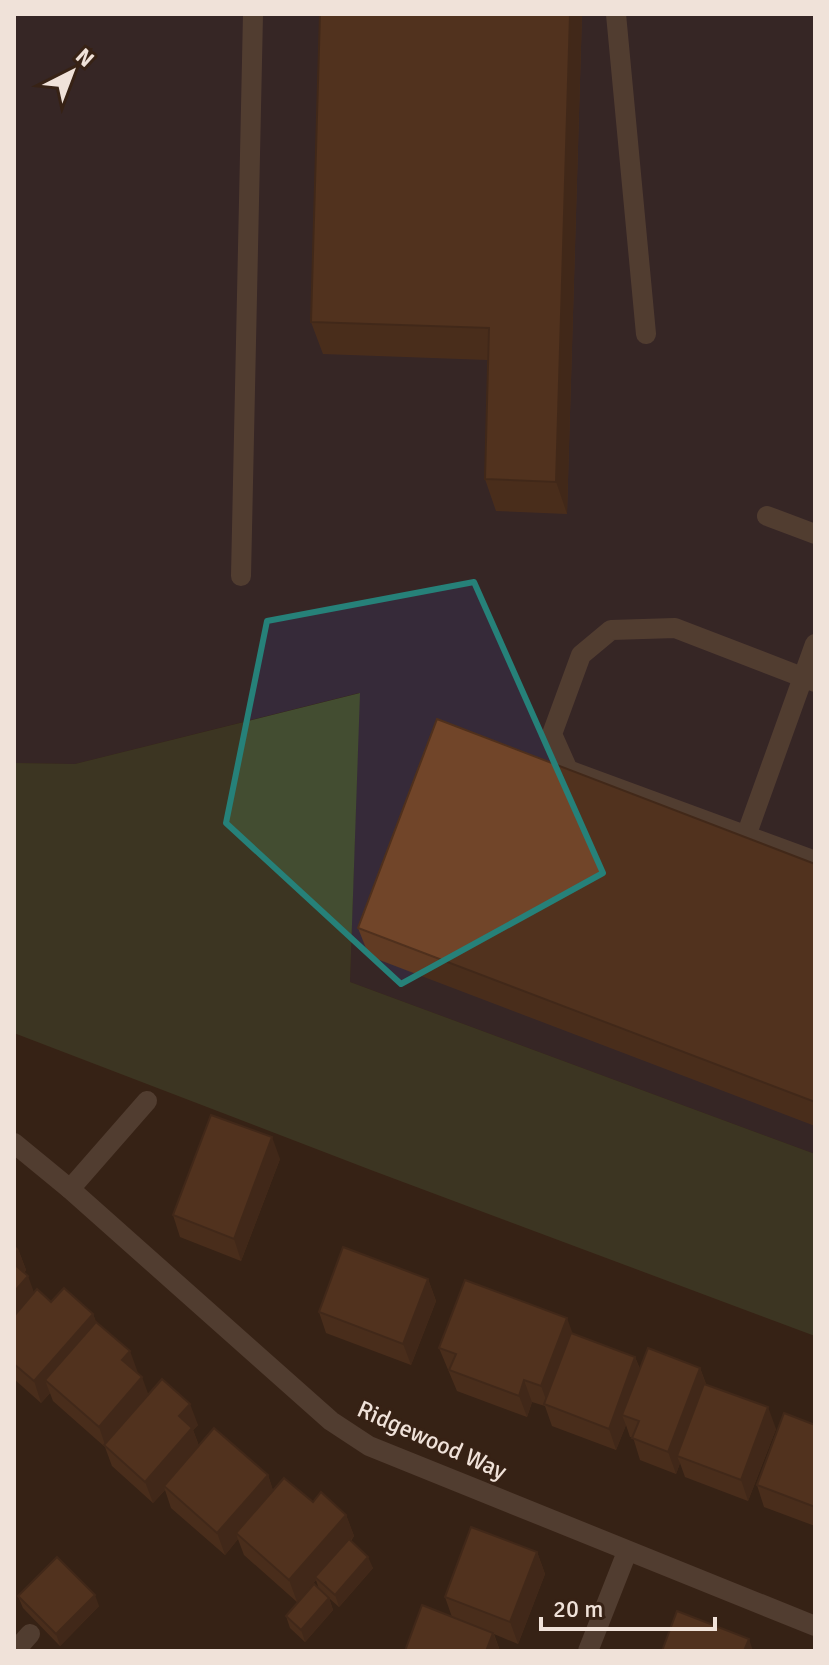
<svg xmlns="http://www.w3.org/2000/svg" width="829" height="1665" font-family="Signika,sans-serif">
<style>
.industrial{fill:#362a39}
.green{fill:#434d31}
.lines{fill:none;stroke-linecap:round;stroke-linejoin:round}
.service{stroke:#725e51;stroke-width:20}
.minor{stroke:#725e51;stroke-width:20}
.wall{fill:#613b23}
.shaded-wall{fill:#4f301d}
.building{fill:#714529;stroke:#4f301d;stroke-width:2}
.marked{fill:none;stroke:#268179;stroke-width:6;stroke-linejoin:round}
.labels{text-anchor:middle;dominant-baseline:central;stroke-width:6;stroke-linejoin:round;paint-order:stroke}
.street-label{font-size:24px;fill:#f0e2d9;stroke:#372215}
</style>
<rect width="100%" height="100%" fill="#372215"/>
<polygon class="industrial" points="14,14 815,14 815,1154 350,982 359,693 75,764 14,763"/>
<polygon class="green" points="360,693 350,982 815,1154 815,1336 371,1170 14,1033 14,763 75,764"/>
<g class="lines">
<g class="service">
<polyline points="616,14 646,334"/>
<polyline points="241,576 253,14"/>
<polyline points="815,682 675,628 611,630 581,655 552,734 568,770 815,861"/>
<polyline points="746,836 815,644"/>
<polyline points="70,1189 147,1101"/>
<polyline points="15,1651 30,1634"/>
<polyline points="588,1651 627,1552"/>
</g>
<g class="minor">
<polyline points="767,516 815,534"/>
<polyline points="14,1143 70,1189 331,1421 369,1446 815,1626"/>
</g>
</g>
<g class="wall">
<polygon points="582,14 567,514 496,511 485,479 488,360 323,354 311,322"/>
<polygon points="815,864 815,1126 369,956 358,928"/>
<polygon points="280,1159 241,1261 180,1237 173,1215"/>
<polygon points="14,1245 18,1249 26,1270 24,1273 34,1293 51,1302 93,1314 96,1322 138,1373 148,1395 198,1425 193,1430 199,1446 268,1475 273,1491 313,1502 346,1515 354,1536 351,1541 373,1568 339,1607 329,1598 333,1610 305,1642 290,1628 286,1616 319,1589 316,1580 297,1602 244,1555 238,1539 225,1555 171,1508 165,1490 153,1503 112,1466 105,1447 53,1401 50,1393 41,1403 14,1379"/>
<polygon points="428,1279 436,1301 411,1365 326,1333 319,1312"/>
<polygon points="572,1333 635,1357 640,1369 700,1368 706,1384 776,1429 748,1501 685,1477 680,1463 676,1474 640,1460 633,1437 630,1437 626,1425 616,1450 552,1426 545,1406 532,1402 527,1417 457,1391 439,1348"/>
<polygon points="815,1425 815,1526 764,1507 757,1485"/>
<polygon points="537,1552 545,1574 518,1644 494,1634 500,1651 452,1617 445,1597"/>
<polygon points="18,1596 99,1606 60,1646 23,1608"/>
</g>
<g class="shaded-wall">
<polygon points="570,14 582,14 567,514 556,482"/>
<polygon points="272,1137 280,1159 241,1261 234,1239"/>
<polygon points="18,1249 26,1270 16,1281 14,1276 14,1253"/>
<polygon points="28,1276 36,1298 14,1323 14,1292"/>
<polygon points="428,1279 436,1301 411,1365 403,1344"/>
<polygon points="93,1314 101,1335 45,1380 50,1393 41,1403 34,1381"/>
<polygon points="567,1318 575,1340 549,1408 541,1386"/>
<polygon points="130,1351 138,1373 130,1381 122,1360"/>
<polygon points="635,1357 643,1378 622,1415 626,1425 616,1450 609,1429"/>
<polygon points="700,1368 708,1390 677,1456 680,1463 676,1474 668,1452"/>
<polygon points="142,1377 150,1399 106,1448 99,1427"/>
<polygon points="524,1380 532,1402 527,1417 519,1396"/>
<polygon points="190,1404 198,1425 193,1430 200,1449 164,1486 165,1490 153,1503 145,1482 179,1416"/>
<polygon points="768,1407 776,1429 748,1501 741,1480"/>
<polygon points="268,1475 275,1496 236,1533 238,1539 225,1555 217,1533"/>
<polygon points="346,1515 354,1536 317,1579 315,1577 316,1580 297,1602 289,1580"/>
<polygon points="537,1552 545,1574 518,1644 510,1622"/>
<polygon points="368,1557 373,1568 339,1607 335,1595"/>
<polygon points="95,1595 99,1606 60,1646 56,1634"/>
<polygon points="329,1598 333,1610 305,1642 301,1630"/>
<polygon points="493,1633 500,1651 486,1651"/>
<polygon points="749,1639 753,1651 744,1651"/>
</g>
<g class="building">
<polygon points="320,14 570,14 556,482 485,479 489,328 311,322"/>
<polygon points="437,719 815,864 815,1102 358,928"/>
<polygon points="211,1115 272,1137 234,1239 173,1215"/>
<polygon points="343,1247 428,1279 403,1344 319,1312"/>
<polygon points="14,1264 28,1276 14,1292"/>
<polygon points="465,1280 567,1318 541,1386 524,1380 519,1396 449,1370 456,1354 439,1348"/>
<polygon points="64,1288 93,1314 34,1381 14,1364 14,1316 37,1289 51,1302"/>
<polygon points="96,1322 130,1351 122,1360 142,1377 99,1427 45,1380"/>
<polygon points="571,1333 635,1357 609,1429 544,1404"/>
<polygon points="648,1348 700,1368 668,1452 632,1438 639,1421 622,1415"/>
<polygon points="162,1379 190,1404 179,1416 192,1428 145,1482 104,1445"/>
<polygon points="704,1384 768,1407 741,1480 677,1456"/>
<polygon points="784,1413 815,1425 815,1507 757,1485"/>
<polygon points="214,1428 268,1475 217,1533 164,1486"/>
<polygon points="284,1478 313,1502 321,1492 346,1515 289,1580 236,1533"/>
<polygon points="471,1527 537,1552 510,1622 445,1597"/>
<polygon points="349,1539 368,1557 335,1595 315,1577"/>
<polygon points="57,1557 95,1595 56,1634 18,1596"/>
<polygon points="314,1584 329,1598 301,1630 286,1616"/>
<polygon points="422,1605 493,1633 486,1651 405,1651"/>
<polygon points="677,1611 749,1639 744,1651 662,1651"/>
</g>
<path d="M0 0H829V1665H0ZM474 582 603 873 401 984 226 823 267 621Z" fill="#372215" fill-opacity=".55" fill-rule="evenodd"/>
<path class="marked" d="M474 582 603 873 401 984 226 823 267 621Z"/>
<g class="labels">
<g class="street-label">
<text transform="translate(432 1440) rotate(24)">Ridgewood Way</text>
</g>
</g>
<rect width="829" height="1665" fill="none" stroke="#f0e2d9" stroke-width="32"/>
<g transform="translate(72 72) rotate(42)" stroke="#372215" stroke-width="6" paint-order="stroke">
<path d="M0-6L14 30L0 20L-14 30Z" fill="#f0e2d9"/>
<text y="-12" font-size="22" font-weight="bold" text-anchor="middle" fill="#f0e2d9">N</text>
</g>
<path d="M541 1617v12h174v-12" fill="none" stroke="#f0e2d9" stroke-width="4"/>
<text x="553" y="1617" font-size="24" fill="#f0e2d9" stroke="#372215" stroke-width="6" paint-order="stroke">20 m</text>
</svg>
